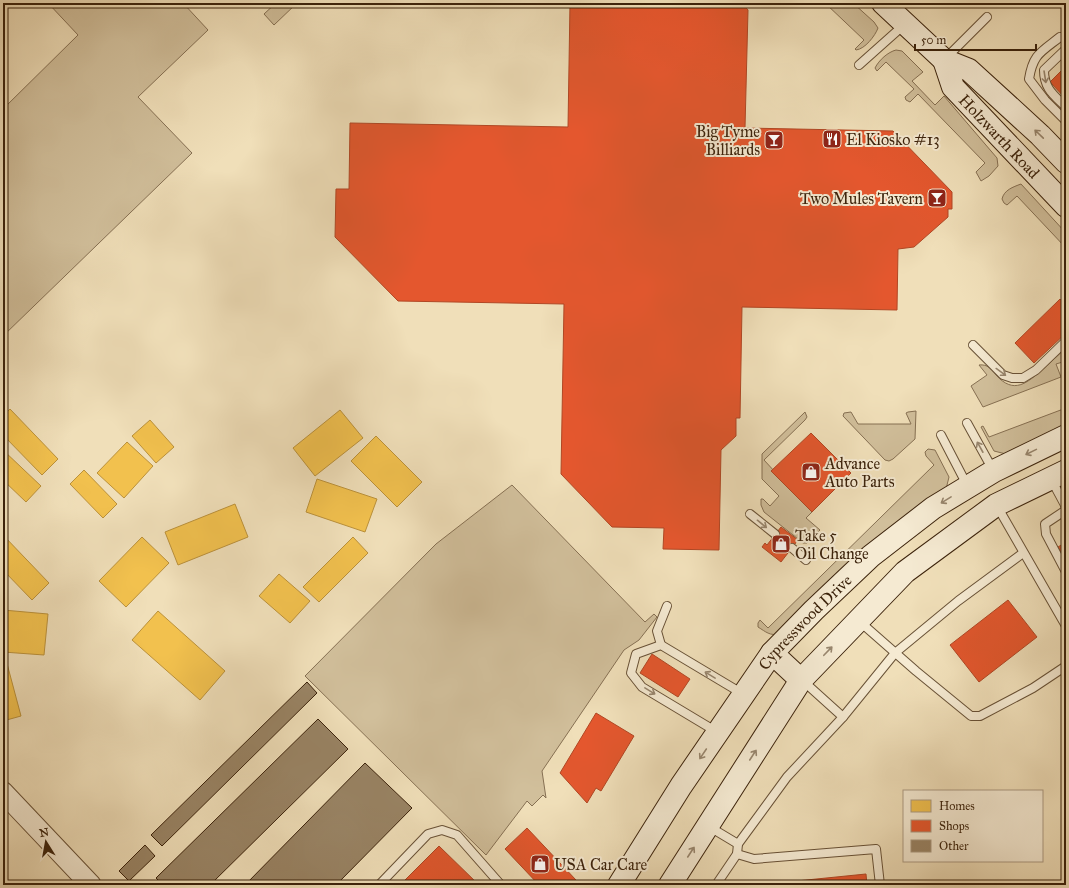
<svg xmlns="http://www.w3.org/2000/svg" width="1069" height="888" font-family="'IM FELL Great Primer',serif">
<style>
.green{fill:#d1bf9b;stroke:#867053}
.homes{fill:#f2c14e;stroke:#bb913a}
.shops{fill:#e4572e;stroke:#b14724}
.building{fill:#998465;stroke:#3b220b}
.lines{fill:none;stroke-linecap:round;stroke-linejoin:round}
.service-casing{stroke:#685136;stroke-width:10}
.tertiary-casing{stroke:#685136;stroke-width:22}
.secondary-casing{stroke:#3b220b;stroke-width:24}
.service{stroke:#f5ead2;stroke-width:8}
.tertiary{stroke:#f5ead2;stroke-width:20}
.secondary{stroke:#f5ead2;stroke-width:22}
.oneway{stroke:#98866e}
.labels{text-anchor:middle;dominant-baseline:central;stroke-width:4;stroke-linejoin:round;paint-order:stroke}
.poi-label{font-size:16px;fill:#3b220b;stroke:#f5ead2;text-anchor:start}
.street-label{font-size:16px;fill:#3b220b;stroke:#f5ead2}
</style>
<rect width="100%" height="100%" fill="#f0dfb9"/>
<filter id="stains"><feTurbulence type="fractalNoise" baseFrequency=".005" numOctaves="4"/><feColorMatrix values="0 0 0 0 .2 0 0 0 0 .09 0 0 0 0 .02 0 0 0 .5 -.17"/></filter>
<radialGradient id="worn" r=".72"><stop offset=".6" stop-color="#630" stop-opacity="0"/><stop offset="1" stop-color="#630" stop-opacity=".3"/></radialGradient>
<g class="green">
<polygon points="48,3 183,3 208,30 138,97 192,153 3,336 3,109 78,35"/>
<polygon points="276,3 297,3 274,25 264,14"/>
<path d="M825 3H853L874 22 878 28C875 36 865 49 856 50L855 49 864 40Z"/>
<path d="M896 50 902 51 923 72 912 81 935 105 944 96 997 158 998 166 989 176 981 181 976 172 985 163 918 94 910 102 906 100 905 97 914 89 886 62 877 71 875 68C879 60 888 52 896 50Z"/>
<path d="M1021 184 1066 233V248L1017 196 1007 205 1004 203 1002 199C1004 190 1013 187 1021 184Z"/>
<path d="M1066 348V361L1056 364 1061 377 983 407 971 386 987 375 979 365C988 364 991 369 996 375 1014 395 1027 383 1043 369 1051 362 1058 355 1066 348Z"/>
<polygon points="1066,408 1066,426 1006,454 994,451 981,427 983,426 989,437"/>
<polygon points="916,411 915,439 893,459 889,461 885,460 843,416 844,413 851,412 858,424 911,424 906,413 908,412"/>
<polygon points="805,412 807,417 805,420 764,460 812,512 806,518 820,530 807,543 803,543 764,512 761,505 761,499 763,499 770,506 779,496 762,479 762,454"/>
<path d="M928 449 935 450 949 477 946 489 779 634C770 636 766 632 758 627V623L760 620 768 628 934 465 926 456 925 452Z"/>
<polygon points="512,485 645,622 654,614 657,617 639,640 624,650 542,771 546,798 543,795 532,806 527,801 486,855 305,676 436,544"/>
</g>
<g class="homes">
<polygon points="10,409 58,459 42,475 3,435 3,416"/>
<polygon points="340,410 363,438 315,476 293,448"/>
<polygon points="150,420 174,447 156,463 132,436"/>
<polygon points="376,436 422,482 397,507 351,461"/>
<polygon points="127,442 153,466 124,498 97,473"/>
<polygon points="3,450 41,486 26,502 3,480"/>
<polygon points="84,470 117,504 103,518 70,484"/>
<polygon points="317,479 377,499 365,532 306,512"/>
<polygon points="235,504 248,537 178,565 165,532"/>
<polygon points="3,535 49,583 32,600 3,570"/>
<polygon points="142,537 169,563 126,607 99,581"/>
<polygon points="353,537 368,553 319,602 303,587"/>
<polygon points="279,574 310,601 290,623 259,596"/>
<polygon points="3,610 48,614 44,655 3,652"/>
<polygon points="158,611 225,671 200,700 132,640"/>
<polygon points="3,656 5,656 21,716 3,721"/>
</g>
<g class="shops">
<polygon points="570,3 742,3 748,10 745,128 893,131 952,192 952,209 948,209 948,217 914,247 898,249 897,310 742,307 740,418 736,418 736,436 721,450 719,550 663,549 664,528 612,527 561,474 564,304 398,301 335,237 336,189 349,189 350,123 568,127"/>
<polygon points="1065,67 1066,69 1066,99 1050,82"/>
<polygon points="1060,299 1066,305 1066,333 1034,363 1015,343"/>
<polygon points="811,433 851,473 812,512 771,471"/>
<polygon points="781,527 798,540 781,562 762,547 765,543 767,545"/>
<polygon points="1066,542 1066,561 1058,547"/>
<polygon points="1008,600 1037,637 979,682 950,645"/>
<polygon points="652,654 690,679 678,697 640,673"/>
<polygon points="596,713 634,736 601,791 596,788 587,803 560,773"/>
<polygon points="527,828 576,880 570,885 539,885 505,849"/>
<polygon points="439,846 479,885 400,885"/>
<polygon points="866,874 867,885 757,885"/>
</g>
<g class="building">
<polygon points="307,682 317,693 162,846 151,835"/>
<polygon points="318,719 348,749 210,885 163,885 156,878"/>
<polygon points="365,763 412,808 336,885 245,885"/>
<polygon points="145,845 155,856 129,881 119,871"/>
</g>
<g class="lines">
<g class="service-casing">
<g id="service">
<path d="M1060 37C1041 52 1033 54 1029 79L1045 100 1066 121"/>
<path d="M1066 49 1044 70C1044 89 1054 95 1066 107"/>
<polyline points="946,58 987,17"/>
<polyline points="859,65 905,24"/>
<polyline points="973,345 1003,375 1012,378 1023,378 1036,370 1066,341"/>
<polyline points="967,423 993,470"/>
<polyline points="941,435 967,485"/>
<polyline points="1051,479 1066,507"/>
<polyline points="997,506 1066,626"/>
<polyline points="1066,510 1045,524 1046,534 1066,572"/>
<polyline points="750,514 775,534"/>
<polyline points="792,548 806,560"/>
<polyline points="859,621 916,671 971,716 980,716 1033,688 1066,666"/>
<polyline points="661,645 657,631 667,606"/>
<polyline points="802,680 843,717"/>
<polyline points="717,732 642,687 631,673 636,654 661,645 743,694"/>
<polyline points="708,826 738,844"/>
<polyline points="737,854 754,859 876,849 880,885"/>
<polyline points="379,885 428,834 442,830 457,835 501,885"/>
<polyline points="716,885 737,854 738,844 787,777 843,717 895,653 958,601 1023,553"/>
</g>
</g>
<g class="tertiary-casing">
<polyline id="tertiary" points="3,792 91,885"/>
</g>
<g class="secondary-casing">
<g id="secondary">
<polyline points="883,3 944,60 969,70 1040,135 1066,162"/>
<path id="s1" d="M944 60 953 87 1066 206"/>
<polyline points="772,653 801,680"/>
<path id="s2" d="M619 885 681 786 772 653 814 610 871 556 933 508 994 471 1066 436"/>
<polyline points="670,885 801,680 905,572 996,505 1066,471"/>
</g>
</g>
<use href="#service" class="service"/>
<use href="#tertiary" class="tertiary"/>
<use href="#secondary" class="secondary"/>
</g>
<defs><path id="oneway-shaft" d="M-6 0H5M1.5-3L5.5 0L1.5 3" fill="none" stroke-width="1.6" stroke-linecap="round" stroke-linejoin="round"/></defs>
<g class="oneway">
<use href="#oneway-shaft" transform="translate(1045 77) rotate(81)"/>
<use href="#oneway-shaft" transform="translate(1039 134) rotate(-136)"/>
<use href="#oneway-shaft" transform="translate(1001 372) rotate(36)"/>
<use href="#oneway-shaft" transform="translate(980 447) rotate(-119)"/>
<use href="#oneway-shaft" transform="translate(1031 452) rotate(154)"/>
<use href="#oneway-shaft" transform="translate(946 500) rotate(148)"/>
<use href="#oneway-shaft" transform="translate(762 524) rotate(39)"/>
<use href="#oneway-shaft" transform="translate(828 651) rotate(-46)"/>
<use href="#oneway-shaft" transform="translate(710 675) rotate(-149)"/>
<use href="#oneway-shaft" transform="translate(650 691) rotate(31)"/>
<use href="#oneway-shaft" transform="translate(703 754) rotate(124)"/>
<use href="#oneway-shaft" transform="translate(753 755) rotate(-57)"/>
<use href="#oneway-shaft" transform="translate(691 852) rotate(-57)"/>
</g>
<defs>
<g id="restaurant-square" transform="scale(1)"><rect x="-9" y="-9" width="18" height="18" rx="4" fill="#8f2418" stroke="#f5ead2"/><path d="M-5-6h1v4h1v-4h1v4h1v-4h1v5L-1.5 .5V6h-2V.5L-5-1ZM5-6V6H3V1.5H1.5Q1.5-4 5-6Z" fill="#fff"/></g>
<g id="bar-square" transform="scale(1)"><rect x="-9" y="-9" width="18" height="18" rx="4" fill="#8f2418" stroke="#f5ead2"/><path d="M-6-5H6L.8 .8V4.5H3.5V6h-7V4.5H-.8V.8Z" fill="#fff"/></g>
<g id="shop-square" transform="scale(1)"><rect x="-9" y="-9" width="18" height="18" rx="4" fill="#8f2418" stroke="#f5ead2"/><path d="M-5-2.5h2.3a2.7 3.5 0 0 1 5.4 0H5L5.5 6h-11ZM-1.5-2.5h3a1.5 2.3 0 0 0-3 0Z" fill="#fff"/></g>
</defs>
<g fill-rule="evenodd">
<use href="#restaurant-square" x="832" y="139"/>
<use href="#bar-square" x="774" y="140"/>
<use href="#bar-square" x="937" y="198"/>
<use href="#shop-square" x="811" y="472"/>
<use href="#shop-square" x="781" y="544"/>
<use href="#shop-square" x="540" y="864"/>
</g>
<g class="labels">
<g class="poi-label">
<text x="760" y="131" text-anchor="end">Big Tyme<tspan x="760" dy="18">Billiards</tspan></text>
<text x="846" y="139">El Kiosko #13</text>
<text x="923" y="198" text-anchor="end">Two Mules Tavern</text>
<text x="825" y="463">Advance<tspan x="825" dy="18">Auto Parts</tspan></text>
<text x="795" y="535">Take 5<tspan x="795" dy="18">Oil Change</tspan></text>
<text x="554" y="864">USA Car Care</text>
</g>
<g class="street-label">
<text stroke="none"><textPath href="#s1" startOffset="96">Holzwarth Road</textPath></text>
<text stroke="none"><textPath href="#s2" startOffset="323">Cypresswood Drive</textPath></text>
</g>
</g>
<rect width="1069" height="888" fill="none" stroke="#f0dfb9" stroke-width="16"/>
<rect x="4" y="4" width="1061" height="880" fill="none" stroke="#3b220b" stroke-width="2"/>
<rect x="8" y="8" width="1053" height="872" fill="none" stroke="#3b220b"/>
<rect x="903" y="790" width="140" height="72" fill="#f5ead2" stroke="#ab9a82"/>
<rect x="911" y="800" width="20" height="12" fill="#f2c14e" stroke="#ab9a82"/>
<text x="939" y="810" font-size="12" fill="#3b220b">Homes</text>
<rect x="911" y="820" width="20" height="12" fill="#e4572e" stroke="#ab9a82"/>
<text x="939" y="830" font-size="12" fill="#3b220b">Shops</text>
<rect x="911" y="840" width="20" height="12" fill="#998465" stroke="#ab9a82"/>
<text x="939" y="850" font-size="12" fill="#3b220b">Other</text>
<g transform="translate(46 842) rotate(349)" stroke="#f5ead2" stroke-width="3" paint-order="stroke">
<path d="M0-3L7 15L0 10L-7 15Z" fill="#3b220b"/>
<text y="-6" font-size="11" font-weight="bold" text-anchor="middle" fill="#3b220b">N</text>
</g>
<path d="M915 44v6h121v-6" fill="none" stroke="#3b220b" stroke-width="2"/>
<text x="921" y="44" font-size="12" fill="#3b220b" stroke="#f5ead2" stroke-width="3" paint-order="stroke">50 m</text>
<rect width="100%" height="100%" filter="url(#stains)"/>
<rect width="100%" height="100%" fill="url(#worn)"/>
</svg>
